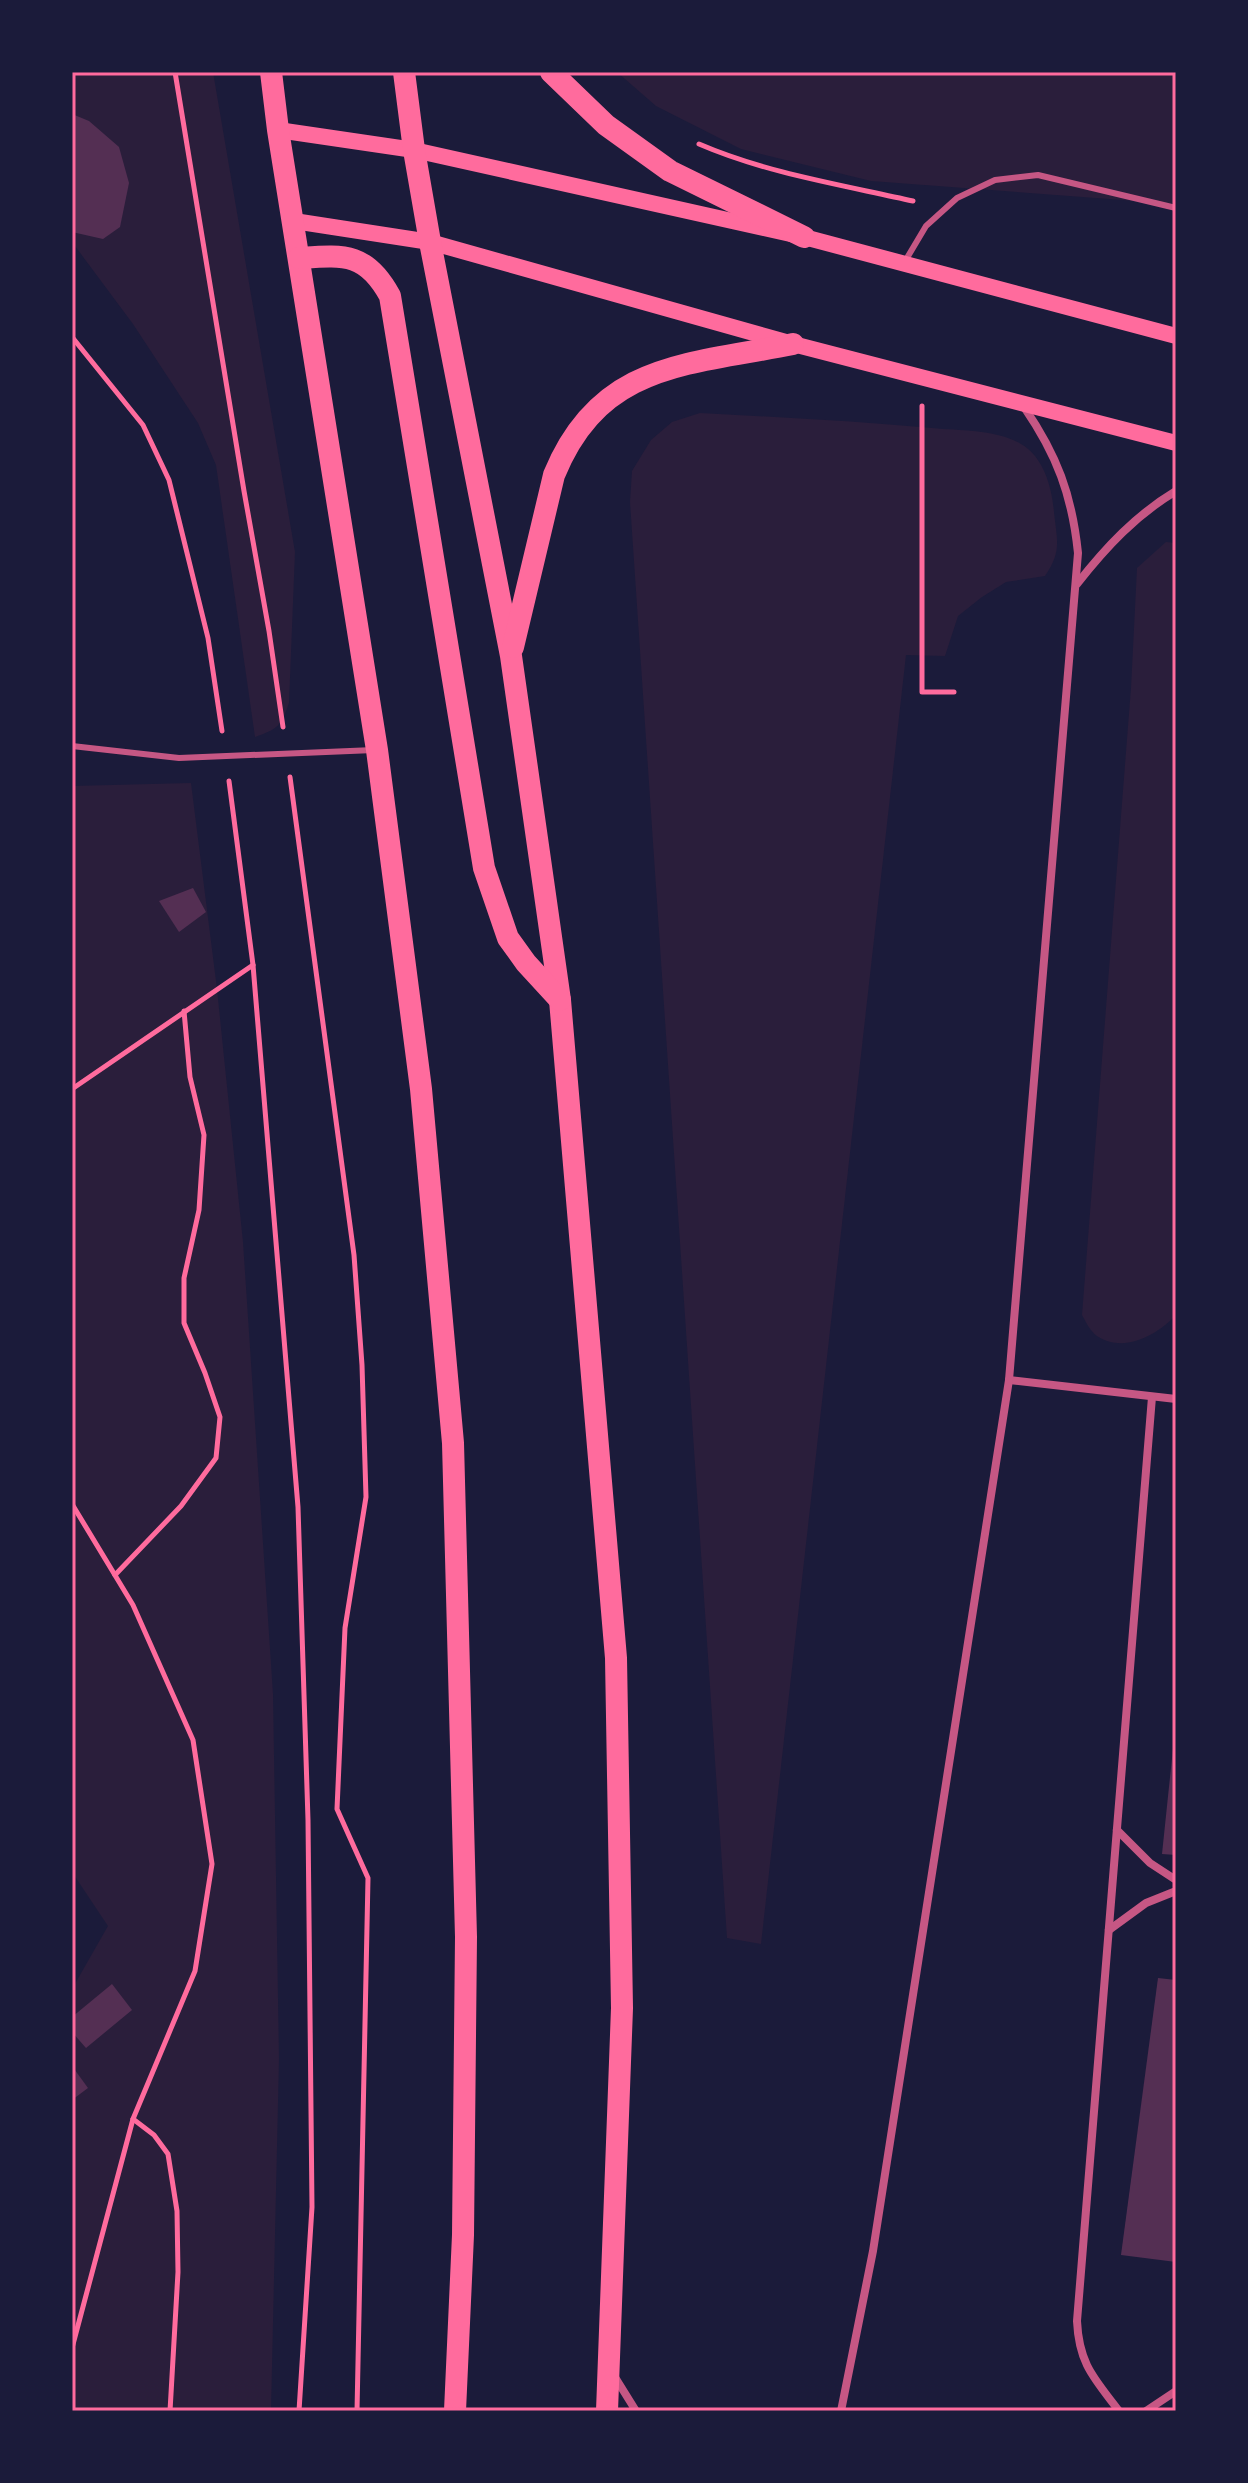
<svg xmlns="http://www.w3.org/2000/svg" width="1248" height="2483" font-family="'Nunito Sans',sans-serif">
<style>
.green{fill:#2a1e3b}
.building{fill:#542f53}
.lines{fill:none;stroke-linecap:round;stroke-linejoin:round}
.path{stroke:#ff6b9d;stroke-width:5}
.service{stroke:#c65784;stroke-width:6}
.minor{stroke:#c65784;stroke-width:8}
.secondary{stroke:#ff6b9d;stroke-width:16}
.trunk{stroke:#ff6b9d;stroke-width:22}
.neatline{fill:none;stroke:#ff6b9d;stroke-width:3}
</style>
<rect width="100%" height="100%" fill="#1b1b3a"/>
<g class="green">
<path d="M72 72H213L295 552 289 703C281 726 278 729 255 737L216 465 198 423 133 324 72 242Z"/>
<polygon points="617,72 1176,72 1176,204 871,181 741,149 656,106"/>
<path d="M700 413C777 417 854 421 932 428 961 431 995 429 1021 444 1044 457 1052 488 1054 512 1057 541 1062 551 1045 576L1006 582 982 597 958 616 945 656 906 655 761 1944 727 1938 630 502 632 471 651 440 672 422Z"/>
<path d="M1166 542 1176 543V1315C1157 1335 1124 1354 1097 1336 1090 1331 1086 1322 1082 1315L1131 688 1137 568Z"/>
<polygon points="191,783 217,989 243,1242 273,1694 279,2059 271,2411 72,2411 72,1989 108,1926 72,1872 72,786"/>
</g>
<g class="building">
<polygon points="72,114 89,121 119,147 129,183 120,227 103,239 72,232"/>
<polygon points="193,888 206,912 179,932 159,901"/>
<polygon points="1174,1739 1176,1739 1176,1855 1162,1854"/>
<polygon points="1158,1978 1176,1980 1176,2262 1121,2255"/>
<polygon points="112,1984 132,2010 86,2048 72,2032 72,2017"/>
<polygon points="72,2066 88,2088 72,2100"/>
</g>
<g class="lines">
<g class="path">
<polyline points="175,72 244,491 269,631 283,727"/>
<path d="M699 144C766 173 842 185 913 201"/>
<polyline points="72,337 143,425 169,480 208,638 222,731"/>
<polyline points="922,406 922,692 954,692"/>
<polyline points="290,777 354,1255 362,1365 366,1497 345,1628 337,1809 368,1878 357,2411"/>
<polyline points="229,781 253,965 298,1507 308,1820 312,2207 299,2411"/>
<polyline points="72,1089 253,965"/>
<polyline points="72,1504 133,1605 193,1740 212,1864 195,1971 133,2119 72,2348"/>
<polyline points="115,1575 181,1506 216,1458 220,1417 205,1373 184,1323 184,1278 199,1210 204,1135 190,1077 184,1011"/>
<polyline points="133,2119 154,2135 168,2154 177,2211 178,2272 170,2411"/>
</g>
<g class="service">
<polyline points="904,263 926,226 957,198 995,180 1038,175 1176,208"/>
<polyline points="72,746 179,758 374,750"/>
</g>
<g class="minor">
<path d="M1077 584C1106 547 1136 515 1176 491"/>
<polyline points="1009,1380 1176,1399"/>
<polyline points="1117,1830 1150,1863 1176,1880"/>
<polyline points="1109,1930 1146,1903 1176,1891"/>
<polyline points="613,2374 636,2411"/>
<path d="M841 2411 873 2251 1009 1380 1078 553C1072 495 1057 455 1024 407"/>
<path d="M1119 2411C1094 2378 1079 2364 1077 2321L1152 1397"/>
<polyline points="1146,2411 1176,2391"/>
</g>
<g class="secondary">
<polyline points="278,130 414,150 804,237 1176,336"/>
<polyline points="294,221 430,242 793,344 1176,443"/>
</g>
<g class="trunk">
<polyline points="271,72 278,130 377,750 421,1089 453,1443 466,1937 463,2235 455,2411"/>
<polyline points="404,72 414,150 430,242 511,656 560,1000 616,1658 622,2008 607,2411"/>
<polyline points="551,72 606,125 670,171 804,237"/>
<path d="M299 258C344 255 366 252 390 296L484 868 508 938 526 963 560 1000"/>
<path d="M513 647 554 475C600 362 688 365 793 344"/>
</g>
</g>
<rect width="1248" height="2483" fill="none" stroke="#1b1b3a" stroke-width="148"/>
<rect x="74" y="74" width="1100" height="2335" class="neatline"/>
</svg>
